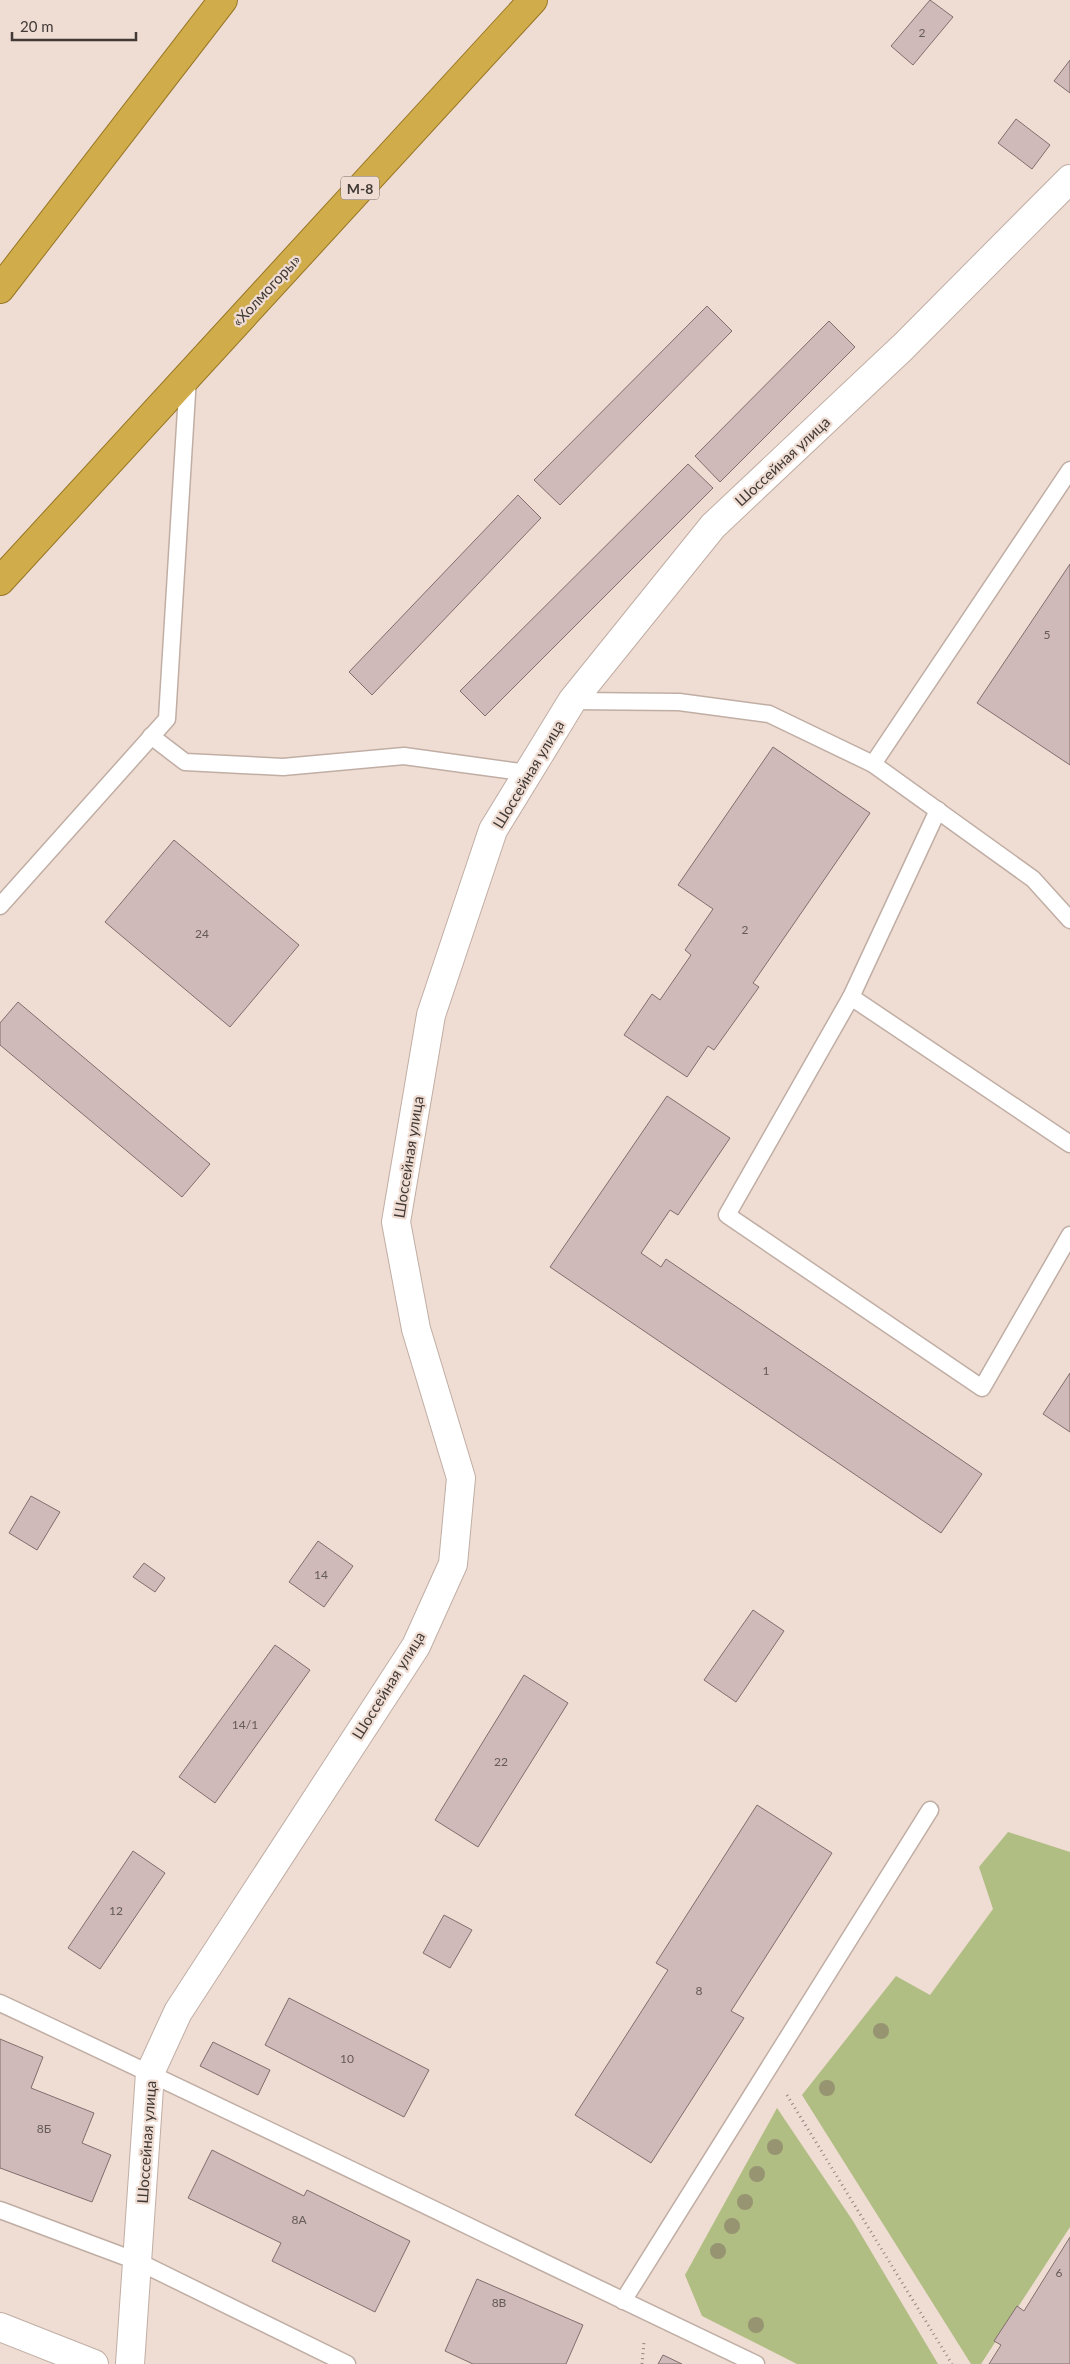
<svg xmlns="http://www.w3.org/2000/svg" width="1070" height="2364" font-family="Lato,sans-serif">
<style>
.green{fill:#b0bd83}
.building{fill:#cfb9b9;stroke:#826e6e}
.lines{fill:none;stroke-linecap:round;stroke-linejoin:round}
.service-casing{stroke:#c0aea5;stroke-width:19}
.minor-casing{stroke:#c0aea5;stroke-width:30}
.tertiary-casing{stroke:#c0aea5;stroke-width:30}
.trunk-casing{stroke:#977625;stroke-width:30}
.path{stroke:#93867f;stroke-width:3;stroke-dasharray:1 4;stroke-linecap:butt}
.service{stroke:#fff;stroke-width:16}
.minor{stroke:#fff;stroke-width:28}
.tertiary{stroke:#fff;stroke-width:28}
.trunk{stroke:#d0ac4a;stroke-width:28}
.tree{fill:#979471}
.labels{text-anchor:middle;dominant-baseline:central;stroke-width:4.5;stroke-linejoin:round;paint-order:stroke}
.number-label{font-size:12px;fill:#645a57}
.shield{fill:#efdcd2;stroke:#756b65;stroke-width:1}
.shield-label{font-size:14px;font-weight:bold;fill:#413a36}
.street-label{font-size:15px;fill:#413a36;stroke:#efdcd2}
</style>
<rect width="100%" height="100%" fill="#efdcd2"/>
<g class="green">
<polygon points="1008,1832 1070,1852 1070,2227 981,2364 971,2364 802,2095 896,1976 930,1995 993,1909 979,1867"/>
<polygon points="777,2108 853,2221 938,2364 797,2364 702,2316 685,2275"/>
</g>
<g class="building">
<polygon points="930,0 953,17 913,65 891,46"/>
<polygon points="1070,60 1070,93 1054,81"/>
<polygon points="1016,119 1050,145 1032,169 998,143"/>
<polygon points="707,306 732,331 560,505 534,480"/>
<polygon points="829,321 855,347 720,482 695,456"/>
<polygon points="688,464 713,488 485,716 460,691"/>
<polygon points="518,495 541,518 372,695 349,672"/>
<polygon points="1070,564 1070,765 977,703"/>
<polygon points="773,747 870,813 753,983 759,987 714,1050 708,1046 687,1077 624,1035 652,994 660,1000 691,955 685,950 713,909 678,885"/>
<polygon points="174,840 299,945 230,1027 105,922"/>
<polygon points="18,1002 210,1164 182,1197 0,1045 0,1023"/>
<polygon points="667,1096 730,1138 678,1215 670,1210 641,1253 661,1267 666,1259 982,1474 941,1533 550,1267"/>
<polygon points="1070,1373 1070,1432 1043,1414"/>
<polygon points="31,1496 60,1512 37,1550 9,1533"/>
<polygon points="318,1541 353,1566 324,1607 289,1582"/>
<polygon points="144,1563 165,1578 155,1592 133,1577"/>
<polygon points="753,1610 784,1631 736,1702 704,1680"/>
<polygon points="275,1645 310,1670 215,1803 179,1777"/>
<polygon points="524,1675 568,1703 478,1847 435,1820"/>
<polygon points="757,1805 832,1853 731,2011 744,2018 651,2163 575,2115 668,1970 656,1963"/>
<polygon points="133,1851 165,1873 100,1969 68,1948"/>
<polygon points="444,1915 472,1930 450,1968 423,1953"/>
<polygon points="289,1998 429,2070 404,2117 265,2045"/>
<polygon points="0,2039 43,2057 31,2088 94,2113 82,2143 111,2155 92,2202 0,2168"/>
<polygon points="213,2042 270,2070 258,2095 200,2066"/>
<polygon points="212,2150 304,2196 307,2190 410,2241 375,2312 272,2261 281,2243 188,2198"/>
<polygon points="1070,2237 1070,2364 989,2364 1001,2345 994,2341 1017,2306 1024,2311"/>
<polygon points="477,2279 583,2325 566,2364 473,2364 445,2351"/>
<polygon points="663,2355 682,2364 658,2364"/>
</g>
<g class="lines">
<g class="service-casing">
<g id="service">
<polyline points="572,701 679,702 769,714 873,764 1033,879 1070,920"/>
<polyline points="151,736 185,762 283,767 404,756 528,773"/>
<polyline points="873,764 1070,470"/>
<polyline points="0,906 167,719 188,377"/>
<polyline points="851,997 938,810"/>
<polyline points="1070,1144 851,997 727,1215 982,1388 1070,1235"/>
<path d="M0 2003C253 2121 504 2244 756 2364"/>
<polyline points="0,2210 139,2262 347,2364"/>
<polyline points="623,2301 930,1810"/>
</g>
</g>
<g class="minor-casing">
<polyline id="minor" points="130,2364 150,2073 178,2012 416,1646 453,1564 461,1478 416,1329 396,1222 431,1015 493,830 572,701 713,526 903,347 1070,179"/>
</g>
<g class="tertiary-casing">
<polyline id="tertiary" points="0,2327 94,2364"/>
</g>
<g class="trunk-casing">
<g id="trunk">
<polyline points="0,289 223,0"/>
<polyline points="0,581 533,0"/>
</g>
</g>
<g class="path">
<polyline points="787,2095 952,2364"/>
<polyline points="642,2364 644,2342"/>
</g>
<use href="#service" class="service"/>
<use href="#minor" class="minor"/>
<use href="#tertiary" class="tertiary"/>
<use href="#trunk" class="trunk"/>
</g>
<g class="tree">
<circle cx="881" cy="2031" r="8"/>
<circle cx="827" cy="2088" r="8"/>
<circle cx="775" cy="2147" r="8"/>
<circle cx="757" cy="2174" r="8"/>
<circle cx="745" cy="2202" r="8"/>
<circle cx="732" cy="2226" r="8"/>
<circle cx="718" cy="2251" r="8"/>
<circle cx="756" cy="2325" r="8"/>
</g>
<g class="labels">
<g class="number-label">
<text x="922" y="32">2</text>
<text x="1047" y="634">5</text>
<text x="745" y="929">2</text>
<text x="202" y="933">24</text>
<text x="766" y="1370">1</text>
<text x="321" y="1574">14</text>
<text x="245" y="1724">14/1</text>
<text x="501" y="1761">22</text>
<text x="116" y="1910">12</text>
<text x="699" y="1990">8</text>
<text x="347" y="2058">10</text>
<text x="44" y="2128">8Б</text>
<text x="299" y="2219">8А</text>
<text x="1059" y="2272">6</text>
<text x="499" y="2302">8В</text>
</g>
<rect class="shield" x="341" y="176.5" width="38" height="23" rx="4"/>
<g class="shield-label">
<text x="360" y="188">М-8</text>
</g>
<g class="street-label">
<text transform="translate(266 290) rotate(-47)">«Холмогоры»</text>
<text transform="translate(782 461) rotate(-43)">Шоссейная улица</text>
<text transform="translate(528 774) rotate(-59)">Шоссейная улица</text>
<text transform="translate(408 1157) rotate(-81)">Шоссейная улица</text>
<text transform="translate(388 1685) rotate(-58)">Шоссейная улица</text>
<text transform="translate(146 2142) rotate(-86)">Шоссейная улица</text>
</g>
</g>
<path d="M12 32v8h124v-8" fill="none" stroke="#413a36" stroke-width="2.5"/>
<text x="20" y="32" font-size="15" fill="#413a36" stroke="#efdcd2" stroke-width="4" paint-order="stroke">20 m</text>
</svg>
